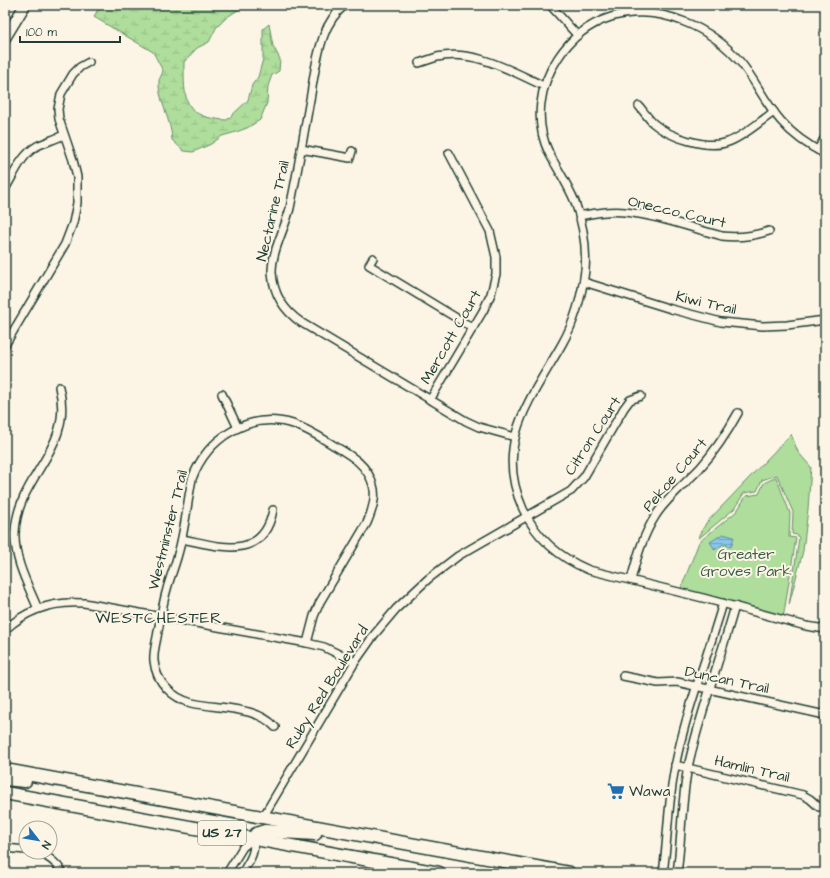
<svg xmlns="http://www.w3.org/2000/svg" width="830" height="878" font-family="'Architects Daughter',sans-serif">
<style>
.green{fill:#afdd9c;stroke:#678d68}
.wetland{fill:url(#wetland-marsh);stroke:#678d68}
.water{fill:url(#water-rules);stroke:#5f8fa1}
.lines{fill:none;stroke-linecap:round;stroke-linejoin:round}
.minor-casing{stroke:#1f3d34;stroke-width:10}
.secondary-casing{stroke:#1f3d34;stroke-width:13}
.trunk-casing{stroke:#1f3d34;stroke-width:15}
.minor{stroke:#fcf5e5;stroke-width:7}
.secondary{stroke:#fcf5e5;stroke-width:10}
.trunk{stroke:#fcf5e5;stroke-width:12}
.labels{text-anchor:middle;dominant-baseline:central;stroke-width:4;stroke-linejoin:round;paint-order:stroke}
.shield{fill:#fcf5e5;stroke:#617469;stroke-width:1}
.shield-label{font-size:14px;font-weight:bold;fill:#1f3d34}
.street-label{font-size:15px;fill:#1f3d34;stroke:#fcf5e5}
.park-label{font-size:15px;fill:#3c5d49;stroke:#fcf5e5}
.poi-label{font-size:15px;fill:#1f3d34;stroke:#fcf5e5;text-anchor:start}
.neighbourhood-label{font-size:16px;letter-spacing:1px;fill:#1f3d34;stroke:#fcf5e5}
</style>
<defs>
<pattern id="wetland-marsh" width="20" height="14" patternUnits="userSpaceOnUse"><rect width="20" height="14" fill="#afdd9c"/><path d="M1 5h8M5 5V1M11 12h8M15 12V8" fill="none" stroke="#96bf87"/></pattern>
<pattern id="water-rules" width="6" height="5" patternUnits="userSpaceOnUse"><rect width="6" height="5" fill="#8ac6ea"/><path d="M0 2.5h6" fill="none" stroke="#70a2be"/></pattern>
</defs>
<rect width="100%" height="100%" fill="#fcf5e5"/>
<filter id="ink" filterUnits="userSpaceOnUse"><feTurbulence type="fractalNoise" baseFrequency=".025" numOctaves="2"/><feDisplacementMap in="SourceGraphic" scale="8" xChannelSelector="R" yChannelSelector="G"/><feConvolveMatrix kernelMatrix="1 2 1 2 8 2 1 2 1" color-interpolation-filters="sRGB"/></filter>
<g filter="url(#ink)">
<g class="green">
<polygon points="791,434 798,452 811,467 808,509 803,551 789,605 799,538 797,535 792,534 793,512 777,475 762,480 757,491 744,493 734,509 698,539 706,523"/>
<polygon points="776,477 790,513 789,537 796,538 783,619 680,591 699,542 737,511 746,496 759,494 764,483"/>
</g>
<path class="wetland" d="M100 5H246L227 17 216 28 209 42 197 48 184 62C184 100 183 118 227 120L248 100 252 85 258 77 263 59V29L269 24 273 46 280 59 279 71 272 75 268 86 267 103 260 120 247 128 236 132 222 136 211 144 193 152 184 151 172 140C172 122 157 97 159 80 160 78 162 74 163 71L153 52 94 17Z"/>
<polygon class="water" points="723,534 734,537 731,547 723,544 715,550 710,542"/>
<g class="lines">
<g class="minor-casing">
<g id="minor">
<path d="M345 5C335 13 328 24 324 35 317 54 314 74 311 94 304 132 298 170 290 208 285 229 272 250 272 272 273 293 284 311 302 323L466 421 479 427 515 437"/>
<polyline points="550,5 577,35"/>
<path d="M419 63C425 61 431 59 437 57 475 49 511 71 544 86"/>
<path d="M639 106C644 112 648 118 653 123 669 137 707 150 728 142 743 137 760 121 774 112"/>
<polyline points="301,149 350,158 352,151"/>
<polyline points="818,150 825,137"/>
<path d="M825 154C809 146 793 135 781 121 766 104 756 82 742 64 712 27 659 3 611 17 589 24 571 38 558 58 539 86 534 122 549 153 558 170 568 185 575 202 583 224 587 247 585 270 582 296 575 321 562 344 531 399 493 443 523 509 537 539 560 558 589 570L703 598 806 626 825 629"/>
<path d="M5 189C14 175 21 155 37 146 46 142 55 139 64 135"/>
<path d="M579 216C594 213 610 210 625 212 657 215 691 228 722 236 738 238 753 236 769 231"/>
<polyline points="373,258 369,265 473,328"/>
<polyline points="584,282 671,309 721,322 763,326 787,325 825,320"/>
<polyline points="5,345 65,244 73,223 77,203 77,177 73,160 59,119 58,109 61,94 73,74 80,67 89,62"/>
<polyline points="222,394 238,428"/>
<polyline points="430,400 483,311 491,294 496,274 496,257 490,231 449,153"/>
<path d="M182 539C219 546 263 562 273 510"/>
<path d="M631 580C637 557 643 535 656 515 668 497 685 484 700 468 715 451 727 433 738 413"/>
<path d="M38 609C28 585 14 560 15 533 17 475 75 450 59 387"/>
<path d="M5 630C27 609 55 601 84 603L307 643 324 647 355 662"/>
<polyline points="623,676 658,683 677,682 825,715"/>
<path d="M275 727C257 706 218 709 192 703 172 698 156 682 154 661 153 651 157 640 158 631 161 617 163 602 167 589 170 577 175 566 178 554 185 530 187 504 192 479 207 438 249 411 293 424 308 429 320 437 333 445 350 455 367 464 373 485 377 497 372 511 367 523L320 602 314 616 307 643"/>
<polyline points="675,765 803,795 810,799 819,807"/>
<polyline points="263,817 355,662 374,635 396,609 428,579 458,556 571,491 584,477 624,408 630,400 641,396"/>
<polyline points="5,848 26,850"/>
<path d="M37 852C48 856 57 863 63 873"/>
<path d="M227 873 243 847 253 839C256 853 249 861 242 873"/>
<path d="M663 873C668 838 668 802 675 767 686 711 707 658 723 603"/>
<path d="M677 873C682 838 681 802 688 767 700 713 720 660 735 606"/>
</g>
</g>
<g class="secondary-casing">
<polyline id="secondary" points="5,38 25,5"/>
</g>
<g class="trunk-casing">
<g id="trunk">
<polyline points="5,770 569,873"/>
<polyline points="5,779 25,781"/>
<polyline points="5,793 439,873"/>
<polyline points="253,839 256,834 265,831 315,834"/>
</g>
</g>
<use href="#minor" class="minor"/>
<use href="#secondary" class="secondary"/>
<use href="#trunk" class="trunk"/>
</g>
</g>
<defs>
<g id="supermarket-bare" transform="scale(1.38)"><path d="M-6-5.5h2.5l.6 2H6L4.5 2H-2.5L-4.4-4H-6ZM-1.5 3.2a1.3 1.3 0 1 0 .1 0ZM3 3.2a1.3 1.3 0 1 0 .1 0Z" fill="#1f6fb2" stroke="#fcf5e5" stroke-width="2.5" paint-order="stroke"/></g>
</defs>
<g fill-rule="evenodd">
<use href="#supermarket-bare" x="616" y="791"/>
</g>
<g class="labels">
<rect class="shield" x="198" y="821" width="48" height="24" rx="3"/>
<g class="shield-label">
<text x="222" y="833">US 27</text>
</g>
<g class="street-label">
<text transform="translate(273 211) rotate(-77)">Nectarine Trail</text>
<text transform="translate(677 212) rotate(13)">Onecco Court</text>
<text transform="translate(706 303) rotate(13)">Kiwi Trail</text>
<text transform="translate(451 337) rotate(-60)">Mercott Court</text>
<text transform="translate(593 436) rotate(-57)">Citron Court</text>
<text transform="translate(675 475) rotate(-50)">Pekoe Court</text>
<text transform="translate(168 530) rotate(-76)">Westminster Trail</text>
<text transform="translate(727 680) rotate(12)">Duncan Trail</text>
<text transform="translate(327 687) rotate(-58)">Ruby Red Boulevard</text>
<text transform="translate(752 769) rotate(13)">Hamlin Trail</text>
</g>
<g class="park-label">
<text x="746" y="554">Greater<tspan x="746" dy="17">Groves Park</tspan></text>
</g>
<g class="poi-label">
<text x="629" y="791">Wawa</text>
</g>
<g class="neighbourhood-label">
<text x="159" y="618">WESTCHESTER</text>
</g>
</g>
<rect width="830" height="878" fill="none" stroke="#fcf5e5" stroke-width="20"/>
<rect x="10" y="10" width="810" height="858" fill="none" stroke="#1f3d34" stroke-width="1.5" filter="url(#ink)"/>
<g transform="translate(38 840) rotate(121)"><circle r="19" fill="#fcf5e5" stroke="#a4ab9e"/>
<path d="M0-3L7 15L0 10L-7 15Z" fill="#1f6fb2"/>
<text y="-6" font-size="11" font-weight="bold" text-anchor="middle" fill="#1f3d34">N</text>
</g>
<path d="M20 36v6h100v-6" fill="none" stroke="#1f3d34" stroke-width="2"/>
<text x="26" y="36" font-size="12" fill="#1f3d34" stroke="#fcf5e5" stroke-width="3" paint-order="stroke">100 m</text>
</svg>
